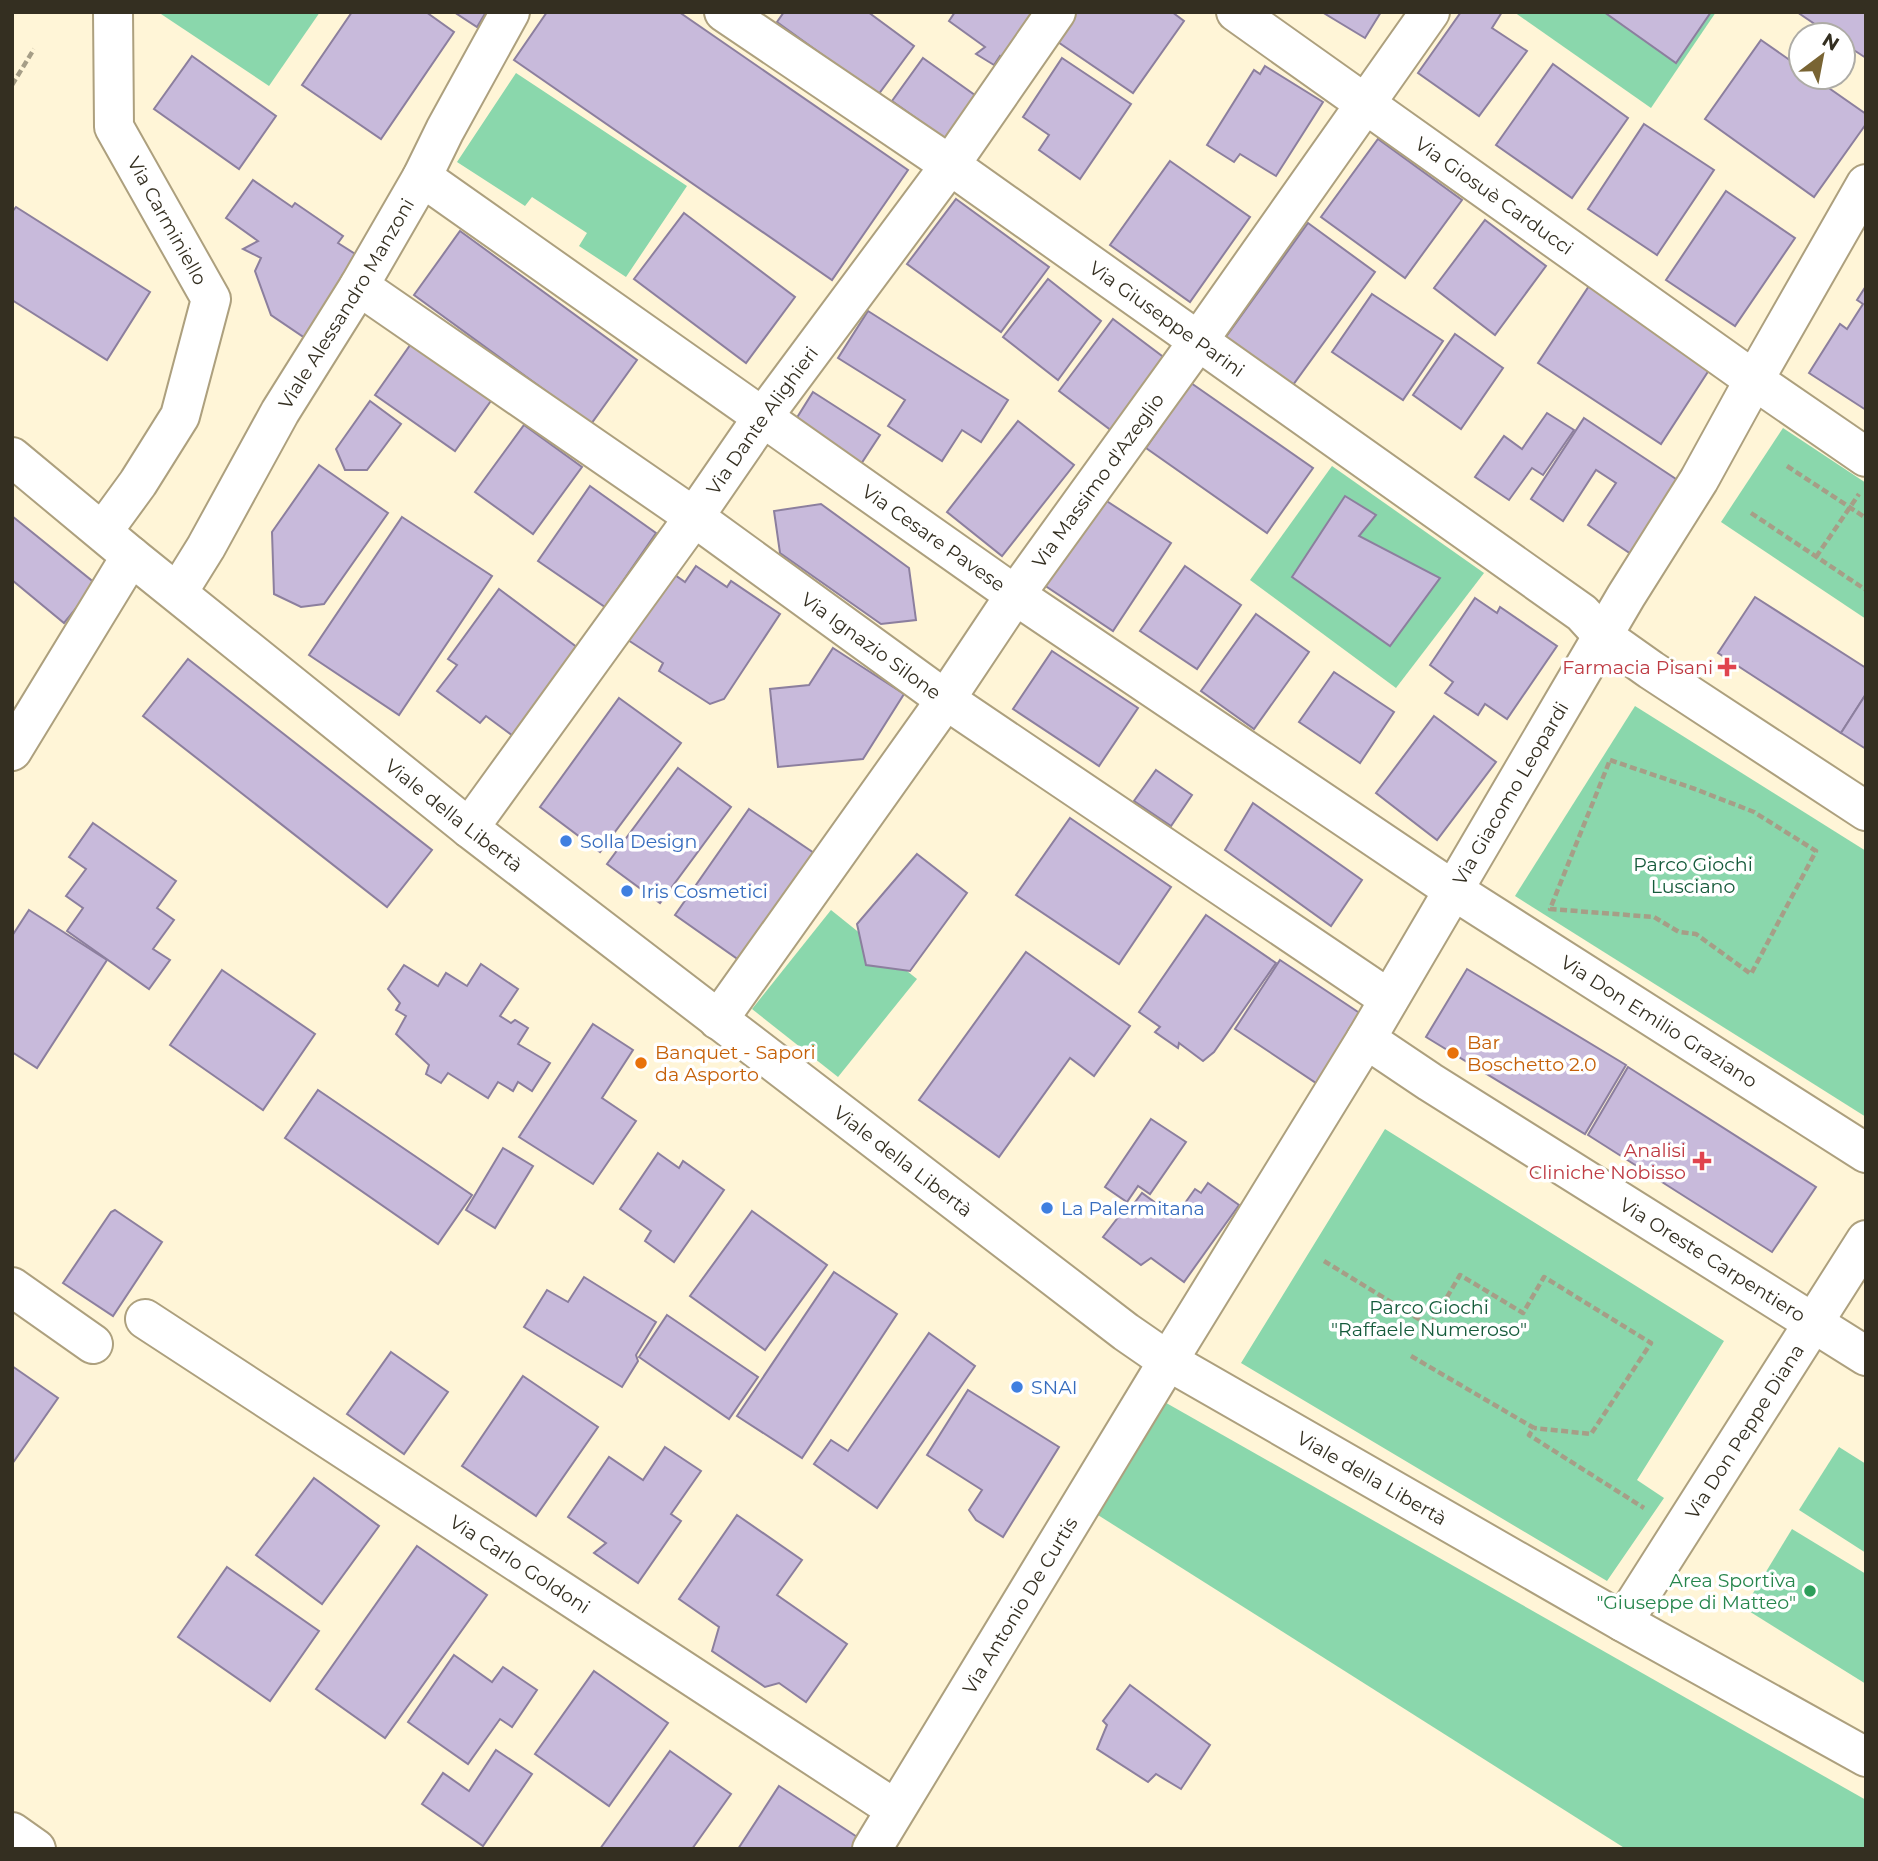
<svg xmlns="http://www.w3.org/2000/svg" width="1878" height="1861" font-family="Montserrat,sans-serif">
<style>
.green{fill:#8ad7ac}
.building{fill:#c8badb;stroke:#8c7f9e;stroke-width:2}
.lines{fill:none;stroke-linecap:round;stroke-linejoin:round}
.street-casing{stroke:#ada07e;stroke-width:42}
.secondary-casing{stroke:#ada07e;stroke-width:42}
.path{stroke:#a69e87;stroke-width:4.5;stroke-dasharray:7 3.5;stroke-linecap:butt}
.street{stroke:#fff;stroke-width:38}
.secondary{stroke:#fff;stroke-width:38}
.health-dot{fill:#e0444e;stroke:#fff;stroke-width:2.5}
.shop-dot{fill:#3f7fe0;stroke:#fff;stroke-width:2.5}
.food-dot{fill:#e8710a;stroke:#fff;stroke-width:2.5}
.leisure-dot{fill:#2e9e5b;stroke:#fff;stroke-width:2.5}
.labels{text-anchor:middle;dominant-baseline:central;stroke-width:7;stroke-linejoin:round;paint-order:stroke}
.street-label{font-size:19px;fill:#342f21;stroke:#fff}
.health-label{font-size:19px;fill:#be3a42;stroke:#fff;text-anchor:end}
.shop-label{font-size:19px;fill:#366cbe;stroke:#fff;text-anchor:start}
.park-label{font-size:19px;fill:#155b3b;stroke:#fff}
.food-label{font-size:19px;fill:#c56008;stroke:#fff;text-anchor:start}
.leisure-label{font-size:19px;fill:#27864d;stroke:#fff;text-anchor:end}
</style>
<rect width="100%" height="100%" fill="#fff5d7"/>
<g class="green">
<polygon points="158,12 320,12 269,86"/>
<polygon points="1514,12 1716,12 1651,108"/>
<polygon points="516,73 687,186 626,277 579,246 587,233 532,197 525,206 457,162"/>
<polygon points="1783,428 1866,483 1866,619 1721,522"/>
<polygon points="1332,466 1484,573 1396,688 1250,580"/>
<polygon points="1635,706 1866,851 1866,1117 1515,896"/>
<polygon points="831,910 917,979 838,1077 752,1009"/>
<polygon points="1385,1129 1724,1341 1637,1480 1664,1498 1607,1581 1241,1363"/>
<polygon points="1161,1400 1866,1800 1866,1849 1626,1849 1090,1510"/>
<polygon points="1839,1447 1866,1464 1866,1553 1799,1510"/>
<polygon points="1792,1529 1866,1574 1866,1684 1744,1608"/>
</g>
<g class="building">
<polygon points="352,12 426,12 454,32 381,139 302,85"/>
<polygon points="454,12 486,12 477,27"/>
<polygon points="547,12 679,12 908,170 832,280 514,60"/>
<polygon points="784,12 868,12 914,46 878,95 777,22"/>
<polygon points="955,12 1033,12 1010,63 1000,56 994,65 976,54 985,47 949,21"/>
<polygon points="1074,12 1172,12 1184,21 1133,93 1055,40"/>
<polygon points="1322,12 1381,12 1365,38"/>
<polygon points="1461,12 1502,12 1492,28 1527,51 1479,116 1418,73"/>
<polygon points="1604,12 1711,12 1676,63"/>
<polygon points="1797,12 1866,12 1866,58 1843,43 1843,35 1831,35"/>
<polygon points="1761,40 1801,68 1801,77 1813,77 1866,114 1866,124 1814,197 1705,119"/>
<polygon points="192,56 276,116 239,169 154,109"/>
<polygon points="923,58 979,98 948,141 892,101"/>
<polygon points="1062,58 1131,104 1080,179 1039,150 1049,135 1023,117"/>
<polygon points="1553,64 1628,118 1572,198 1496,145"/>
<polygon points="1265,66 1323,102 1276,176 1240,154 1234,162 1207,145 1254,70 1260,74"/>
<polygon points="1644,124 1714,170 1657,255 1588,209"/>
<polygon points="1378,139 1462,200 1405,278 1321,217"/>
<polygon points="1170,161 1250,217 1190,302 1110,245"/>
<polygon points="253,180 292,207 295,203 343,236 338,243 360,257 305,338 271,315 255,271 261,258 243,249 258,241 226,218"/>
<polygon points="1726,191 1795,238 1735,326 1666,280"/>
<polygon points="956,199 1049,267 1001,332 907,264"/>
<polygon points="16,207 150,292 107,360 12,300 12,212"/>
<polygon points="684,213 795,297 746,363 634,279"/>
<polygon points="1485,220 1546,266 1495,335 1434,288"/>
<polygon points="1308,223 1375,272 1290,389 1223,341"/>
<polygon points="460,231 637,360 591,424 414,295"/>
<polygon points="1048,279 1101,321 1058,380 1003,337"/>
<polygon points="1589,286 1711,367 1661,444 1538,363"/>
<polygon points="1866,286 1866,410 1809,373 1840,324 1847,329 1863,304 1857,300"/>
<polygon points="1372,294 1443,341 1403,400 1332,352"/>
<polygon points="868,311 1008,400 981,442 962,430 942,461 888,426 905,400 838,358"/>
<polygon points="1113,319 1170,362 1116,434 1059,391"/>
<polygon points="1455,334 1503,368 1461,429 1413,395"/>
<polygon points="413,341 493,398 455,451 375,395"/>
<polygon points="1191,383 1313,468 1267,533 1146,448"/>
<polygon points="813,392 880,435 859,467 793,424"/>
<polygon points="370,401 401,424 367,470 345,470 336,449"/>
<polygon points="1547,413 1574,430 1543,475 1532,468 1509,500 1475,477 1504,436 1522,449"/>
<polygon points="1584,418 1682,483 1634,556 1588,525 1616,483 1596,470 1563,521 1531,499"/>
<polygon points="1018,421 1074,465 1002,556 947,512"/>
<polygon points="524,425 582,467 533,534 475,492"/>
<polygon points="319,465 388,513 324,604 301,607 274,594 272,532"/>
<polygon points="590,486 656,533 605,607 538,561"/>
<polygon points="1345,496 1376,515 1359,536 1440,578 1390,646 1292,577"/>
<polygon points="1102,498 1171,543 1113,631 1044,585"/>
<polygon points="821,504 909,568 916,620 881,624 780,553 774,511"/>
<polygon points="12,516 96,584 64,623 12,580"/>
<polygon points="402,517 492,576 399,715 309,655"/>
<polygon points="696,566 727,587 731,581 780,614 724,699 710,704 659,671 663,663 628,640 672,573 685,582"/>
<polygon points="1185,566 1241,605 1197,669 1140,631"/>
<polygon points="499,589 578,648 513,736 486,716 480,723 437,691 457,665 448,659"/>
<polygon points="1755,597 1866,668 1866,694 1841,733 1718,653"/>
<polygon points="1475,598 1497,613 1500,607 1557,646 1507,719 1485,704 1478,715 1445,693 1453,682 1430,665"/>
<polygon points="1256,614 1309,652 1254,729 1201,691"/>
<polygon points="833,648 904,694 863,759 778,767 770,689 809,685"/>
<polygon points="1052,651 1138,708 1099,766 1013,709"/>
<polygon points="188,659 432,850 387,907 143,716"/>
<polygon points="1334,672 1394,712 1360,763 1299,722"/>
<polygon points="1866,694 1866,749 1841,733"/>
<polygon points="619,698 681,743 600,852 540,807"/>
<polygon points="1434,716 1496,762 1437,840 1376,793"/>
<polygon points="678,768 731,807 660,903 607,864"/>
<polygon points="1156,770 1192,795 1171,826 1134,801"/>
<polygon points="1253,803 1362,880 1331,926 1225,850"/>
<polygon points="749,809 814,853 739,960 675,915"/>
<polygon points="1070,818 1171,887 1119,964 1016,895"/>
<polygon points="93,823 176,881 157,908 174,920 153,949 170,960 149,989 67,931 83,908 66,896 86,869 69,857"/>
<polygon points="917,854 967,893 910,971 866,965 857,924"/>
<polygon points="29,910 107,960 37,1068 12,1052 12,936"/>
<polygon points="1206,915 1276,963 1214,1052 1203,1061 1179,1043 1178,1048 1155,1032 1160,1027 1139,1012"/>
<polygon points="1026,952 1130,1026 1094,1076 1070,1058 999,1157 919,1100"/>
<polygon points="1280,960 1361,1014 1316,1083 1235,1029"/>
<polygon points="481,964 518,989 500,1016 511,1023 515,1020 528,1028 518,1044 550,1063 532,1091 518,1082 513,1091 498,1082 488,1098 448,1073 441,1083 426,1074 429,1065 396,1034 406,1016 396,1010 400,1003 388,989 404,965 438,986 446,973 467,986"/>
<polygon points="1467,969 1626,1065 1585,1134 1426,1037"/>
<polygon points="222,970 315,1034 263,1110 170,1045"/>
<polygon points="593,1024 633,1050 602,1098 636,1121 593,1184 519,1137"/>
<polygon points="1628,1067 1816,1187 1772,1252 1588,1135"/>
<polygon points="318,1090 472,1195 438,1244 285,1138"/>
<polygon points="1151,1119 1186,1142 1150,1194 1138,1186 1127,1202 1105,1187"/>
<polygon points="503,1148 533,1166 495,1228 466,1210"/>
<polygon points="658,1153 679,1168 683,1161 724,1190 674,1262 645,1241 651,1231 620,1209"/>
<polygon points="1208,1183 1239,1205 1184,1282 1151,1258 1141,1265 1103,1237 1126,1207 1129,1210 1142,1193 1175,1217 1195,1189 1201,1193"/>
<polygon points="115,1210 162,1242 113,1316 63,1283 111,1212"/>
<polygon points="752,1211 827,1265 765,1350 690,1296"/>
<polygon points="834,1272 897,1314 802,1458 737,1416"/>
<polygon points="584,1277 656,1322 636,1355 638,1361 622,1387 524,1327 547,1290 568,1302"/>
<polygon points="667,1315 758,1377 729,1419 639,1357"/>
<polygon points="929,1333 975,1366 877,1508 814,1464 831,1440 848,1451"/>
<polygon points="391,1352 448,1392 404,1454 347,1414"/>
<polygon points="12,1366 58,1398 12,1464"/>
<polygon points="523,1376 598,1427 536,1516 462,1466"/>
<polygon points="968,1390 1059,1447 1003,1537 976,1520 969,1510 982,1490 927,1455"/>
<polygon points="665,1447 701,1471 671,1514 681,1521 638,1583 594,1553 606,1543 568,1517 609,1457 643,1480"/>
<polygon points="314,1478 379,1526 322,1604 256,1555"/>
<polygon points="737,1515 802,1560 777,1595 847,1644 806,1702 779,1683 765,1687 712,1651 719,1627 679,1599"/>
<polygon points="417,1546 487,1595 385,1738 316,1689"/>
<polygon points="227,1567 319,1631 270,1701 178,1637"/>
<polygon points="454,1655 492,1682 503,1667 537,1690 512,1727 500,1719 468,1764 408,1722"/>
<polygon points="594,1671 668,1723 609,1806 535,1754"/>
<polygon points="1130,1685 1210,1745 1181,1789 1156,1774 1148,1782 1097,1749 1107,1725 1103,1721"/>
<polygon points="496,1750 532,1774 483,1846 422,1804 443,1773 469,1791"/>
<polygon points="670,1751 731,1794 692,1849 600,1849"/>
<polygon points="779,1786 871,1846 869,1849 738,1849"/>
</g>
<g class="lines">
<g class="street-casing">
<g id="street">
<path id="s1" d="M724 12 950 165 1582 613 1603 636 1651 670 1866 811"/>
<path id="s2" d="M1236 12 1754 380 1866 457"/>
<path id="s3" d="M422 177 1015 595 1453 890 1866 1153"/>
<path id="s4" d="M359 286 694 517 946 700 1389 999"/>
<polyline points="103,531 138,483 180,416 211,299 114,127 113,12"/>
<polyline points="12,751 131,556"/>
<path id="s5" d="M469 828 694 517 762 418 950 165 1056 12"/>
<path id="s6" d="M718 1020 935 715 1015 595 1189 354 1430 12"/>
<path id="s7" d="M1366 1039 1430 1082 1866 1356"/>
<polyline points="12,1287 93,1344"/>
<path id="s8" d="M145 1319 895 1809"/>
<path id="s9" d="M1623 1622 1866 1240"/>
<polyline points="12,1832 36,1849"/>
<path id="s10" d="M872 1849 1168 1361"/>
</g>
</g>
<g class="secondary-casing">
<g id="secondary">
<path id="s11" d="M12 457 131 556 469 828 1126 1332 1168 1361 1623 1622 1866 1757"/>
<path id="s12" d="M178 592 206 547 280 412 359 286 422 177 445 130 510 12"/>
<path id="s13" d="M1168 1361 1366 1039 1626 596 1699 480 1754 380 1866 184"/>
</g>
</g>
<g class="path">
<polyline points="12,85 34,49"/>
<polyline points="1787,466 1866,518"/>
<polyline points="1751,513 1866,590"/>
<polyline points="1816,557 1859,494"/>
<polygon points="1610,760 1695,789 1754,812 1816,851 1751,974 1696,934 1679,932 1654,917 1550,909"/>
<polyline points="1324,1261 1430,1326 1460,1275 1523,1313 1544,1277 1651,1343 1591,1434 1534,1428"/>
<polyline points="1411,1356 1534,1428 1529,1435 1644,1508"/>
</g>
<use href="#street" class="street"/>
<use href="#secondary" class="secondary"/>
</g>
<g class="health-dot">
<path d="M1723.5 656.5h7v7h7v7h-7v7h-7v-7h-7v-7h7z"/>
<path d="M1698.5 1150.5h7v7h7v7h-7v7h-7v-7h-7v-7h7z"/>
</g>
<g class="shop-dot">
<circle cx="566" cy="841" r="7"/>
<circle cx="627" cy="891" r="7"/>
<circle cx="1047" cy="1208" r="7"/>
<circle cx="1017" cy="1387" r="7"/>
</g>
<g class="food-dot">
<circle cx="1453" cy="1053" r="7"/>
<circle cx="641" cy="1063" r="7"/>
</g>
<circle class="leisure-dot" cx="1810" cy="1591" r="7"/>
<g class="labels">
<g class="street-label">
<text stroke="none"><textPath href="#s2" startOffset="317">Via Giosuè Carducci</textPath></text>
<text transform="translate(167 221) rotate(61)">Via Carminiello</text>
<text stroke="none"><textPath href="#s12" startOffset="334">Viale Alessandro Manzoni</textPath></text>
<text stroke="none"><textPath href="#s1" startOffset="539">Via Giuseppe Parini</textPath></text>
<text stroke="none"><textPath href="#s5" startOffset="502">Via Dante Alighieri</textPath></text>
<text stroke="none"><textPath href="#s6" startOffset="660">Via Massimo d'Azeglio</textPath></text>
<text stroke="none"><textPath href="#s3" startOffset="626">Via Cesare Pavese</textPath></text>
<text stroke="none"><textPath href="#s4" startOffset="626">Via Ignazio Silone</textPath></text>
<text stroke="none"><textPath href="#s13" startOffset="663">Via Giacomo Leopardi</textPath></text>
<text stroke="none"><textPath href="#s11" startOffset="569">Viale della Libertà</textPath></text>
<text stroke="none"><textPath href="#s3" startOffset="1498">Via Don Emilio Graziano</textPath></text>
<text stroke="none"><textPath href="#s11" startOffset="1136">Viale della Libertà</textPath></text>
<text stroke="none"><textPath href="#s7" startOffset="411">Via Oreste Carpentiero</textPath></text>
<text stroke="none"><textPath href="#s9" startOffset="226">Via Don Peppe Diana</textPath></text>
<text stroke="none"><textPath href="#s11" startOffset="1703">Viale della Libertà</textPath></text>
<text stroke="none"><textPath href="#s8" startOffset="448">Via Carlo Goldoni</textPath></text>
<text stroke="none"><textPath href="#s10" startOffset="285">Via Antonio De Curtis</textPath></text>
</g>
<g class="health-label">
<text x="1713" y="667">Farmacia Pisani</text>
<text x="1686" y="1150">Analisi<tspan x="1686" dy="22">Cliniche Nobisso</tspan></text>
</g>
<g class="shop-label">
<text x="580" y="841">Solla Design</text>
<text x="641" y="891">Iris Cosmetici</text>
<text x="1061" y="1208">La Palermitana</text>
<text x="1031" y="1387">SNAI</text>
</g>
<g class="park-label">
<text x="1693" y="864">Parco Giochi<tspan x="1693" dy="22">Lusciano</tspan></text>
<text x="1429" y="1307">Parco Giochi<tspan x="1429" dy="22">"Raffaele Numeroso"</tspan></text>
</g>
<g class="food-label">
<text x="1467" y="1042">Bar<tspan x="1467" dy="22">Boschetto 2.0</tspan></text>
<text x="655" y="1052">Banquet - Sapori<tspan x="655" dy="22">da Asporto</tspan></text>
</g>
<g class="leisure-label">
<text x="1796" y="1580">Area Sportiva<tspan x="1796" dy="22">"Giuseppe di Matteo"</tspan></text>
</g>
</g>
<rect width="1878" height="1861" fill="none" stroke="#342f21" stroke-width="28"/>
<g transform="translate(1822 56) rotate(32)"><circle r="33" fill="#ffffff" stroke="#aeaca6" stroke-width="2"/>
<path d="M0-5L12 26L0 18L-12 26Z" fill="#796433"/>
<text y="-10" font-size="19" font-weight="bold" text-anchor="middle" fill="#342f21">N</text>
</g>
</svg>
